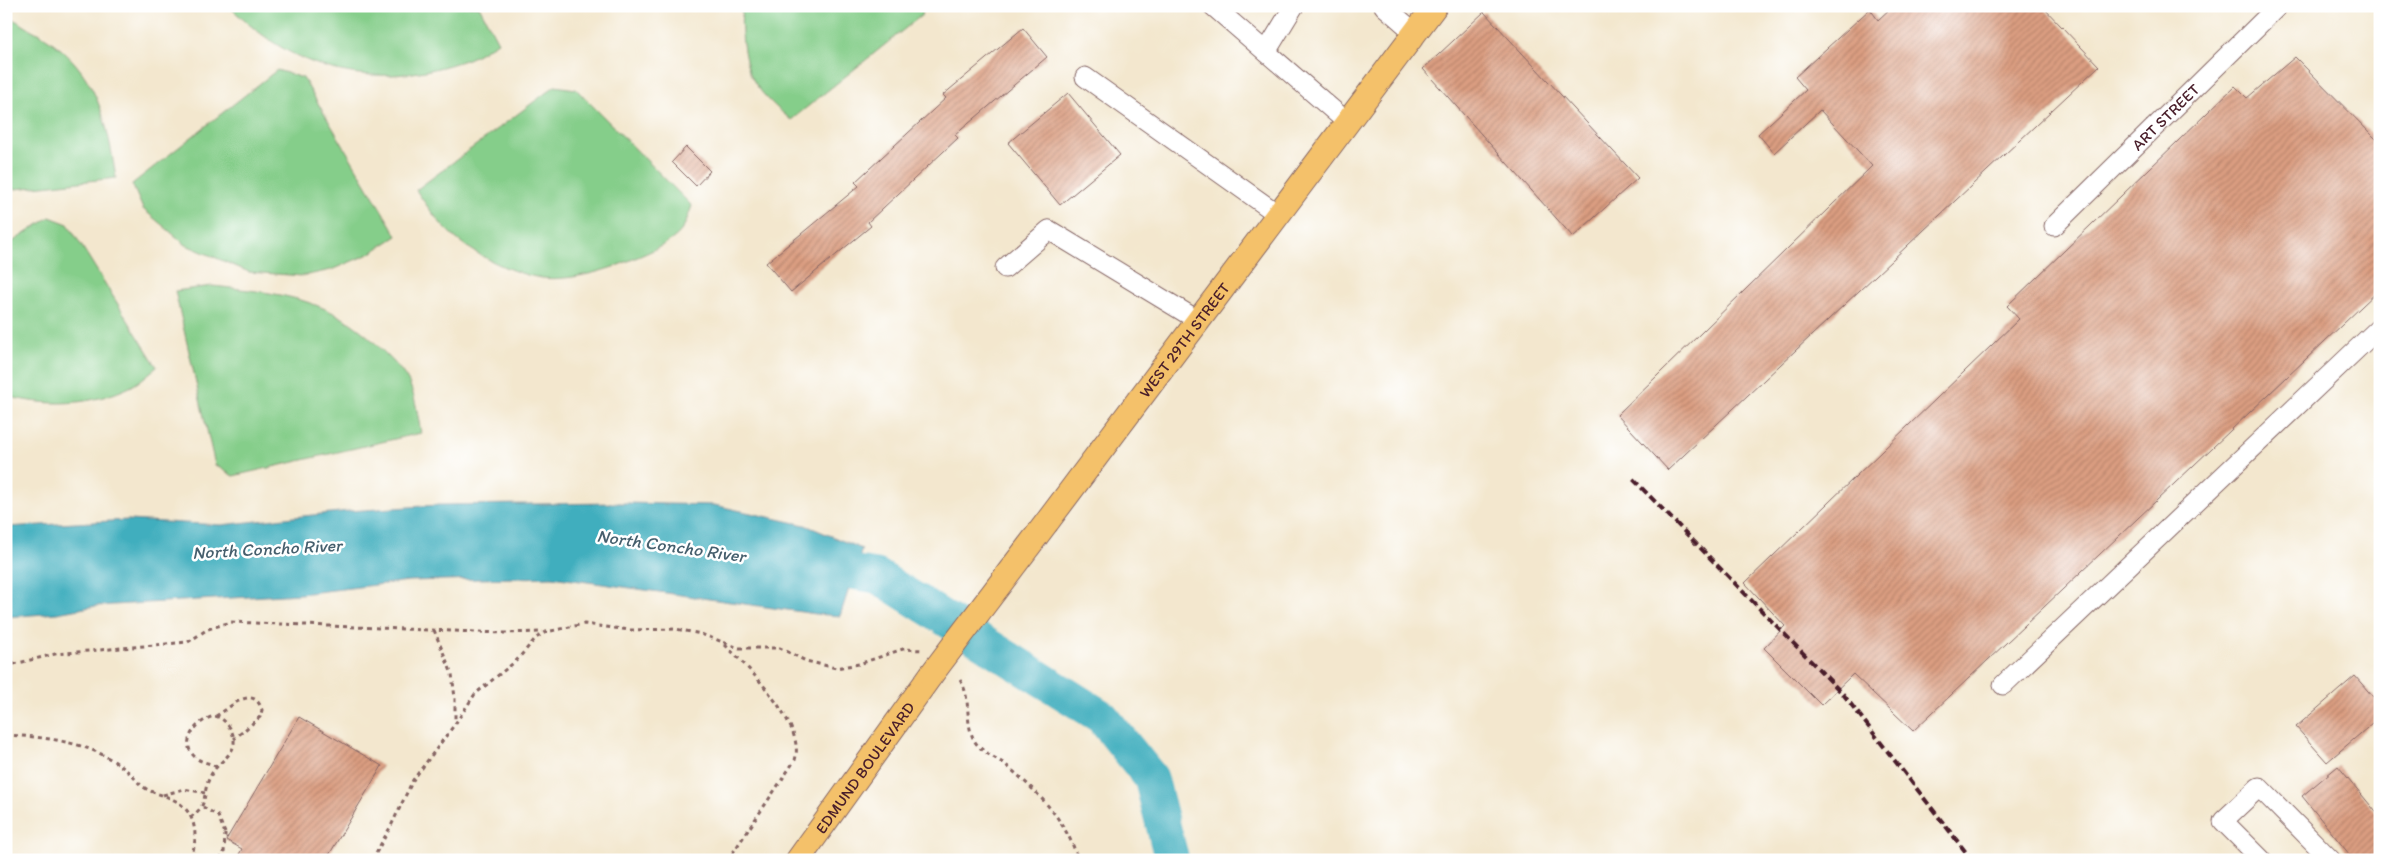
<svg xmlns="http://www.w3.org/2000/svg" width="2386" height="866" font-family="Itim,sans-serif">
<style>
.green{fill:#85ce8a;stroke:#68765a}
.water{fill:#41aebe;stroke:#466674}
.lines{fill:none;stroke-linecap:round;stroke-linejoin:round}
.river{stroke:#41aebe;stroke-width:35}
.building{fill:url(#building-hatch)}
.minor-casing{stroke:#856564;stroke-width:21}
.major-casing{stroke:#856564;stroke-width:26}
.path{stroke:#856564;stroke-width:3;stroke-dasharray:4 4;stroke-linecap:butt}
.minor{stroke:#fff;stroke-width:19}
.major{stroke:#f4c16b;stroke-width:24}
.rail{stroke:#4a1f2b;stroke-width:4;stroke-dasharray:8 4;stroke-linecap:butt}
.major-bridge-casing{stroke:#856564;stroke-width:26;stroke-linecap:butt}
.major-bridge{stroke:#f4c16b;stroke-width:24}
.labels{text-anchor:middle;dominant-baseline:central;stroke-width:5;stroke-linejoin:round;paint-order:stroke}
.street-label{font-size:16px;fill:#4a1f2b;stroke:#fff}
.water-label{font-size:18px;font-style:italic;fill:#465f6d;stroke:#fff}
</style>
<defs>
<pattern id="building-hatch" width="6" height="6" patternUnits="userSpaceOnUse" patternTransform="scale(1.25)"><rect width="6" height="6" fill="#db9e81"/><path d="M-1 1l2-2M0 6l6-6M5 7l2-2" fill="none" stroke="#b4806a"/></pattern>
</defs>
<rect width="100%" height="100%" fill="#fff"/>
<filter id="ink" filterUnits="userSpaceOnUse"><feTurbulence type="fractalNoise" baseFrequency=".02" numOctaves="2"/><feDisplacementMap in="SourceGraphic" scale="10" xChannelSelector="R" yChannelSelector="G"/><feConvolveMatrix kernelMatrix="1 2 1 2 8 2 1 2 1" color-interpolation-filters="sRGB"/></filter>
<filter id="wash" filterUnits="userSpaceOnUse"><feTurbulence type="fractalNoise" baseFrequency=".0096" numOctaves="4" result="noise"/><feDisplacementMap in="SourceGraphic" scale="20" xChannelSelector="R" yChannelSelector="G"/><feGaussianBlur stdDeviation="1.12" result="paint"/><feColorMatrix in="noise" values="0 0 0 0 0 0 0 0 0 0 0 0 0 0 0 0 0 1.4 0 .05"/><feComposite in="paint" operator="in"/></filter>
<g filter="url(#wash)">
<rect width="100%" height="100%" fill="#f3e7ce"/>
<g class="green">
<path d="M229 6H479L498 42C488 48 478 55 468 59 376 92 298 75 229 6Z"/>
<path d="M742 6H924L922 15 791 120C776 107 760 94 751 76 743 59 740 25 742 6Z"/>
<path d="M6 17C16 19 25 27 34 31 95 64 106 115 116 178L6 190Z"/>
<polygon points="277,70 303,78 397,236 369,254 331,270 303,276 249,272 186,245 143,209 132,184"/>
<path d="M555 86 576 89 692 206C689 213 686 224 681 231 672 243 647 253 633 259 607 271 564 283 536 277 510 272 471 253 451 234 437 221 427 206 416 190Z"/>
<path d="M50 217 68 224 157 367C149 373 141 381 132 386 92 406 48 407 6 396V246Z"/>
<path d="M212 286C281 293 334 298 384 352 393 361 405 373 410 385 416 400 418 417 421 433L233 476 215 465 175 291Z"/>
</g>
<polygon class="water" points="625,503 714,505 805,525 862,549 840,616 816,614 552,577 409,581 300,594 96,606 57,613 6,617 6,527 128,520 221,525 349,511 438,505"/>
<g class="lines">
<polyline class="river" points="806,565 877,576 1102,717 1151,778 1172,860"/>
</g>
<g id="blocks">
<g class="building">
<polygon points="1893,6 2042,6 2099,66 1668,470 1617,415 1872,166 1820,110 1774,153 1758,134 1806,90 1795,77 1870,9 1878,20"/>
<polygon points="1484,12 1638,178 1573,237 1423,69"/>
<polygon points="1023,28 1047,57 955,135 958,138 868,222 871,226 791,292 766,263 859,186 855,182 946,98 943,95"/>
<polygon points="2295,57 2380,143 2380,289 1913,731 1853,674 1821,705 1764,648 1785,626 1745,583 2019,319 2007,306 2235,86 2247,98"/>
<polygon points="1068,93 1120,155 1060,205 1008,143"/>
<polygon points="686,147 710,171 696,186 672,162"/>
<polygon points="2355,676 2380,705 2380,717 2327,762 2296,727"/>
<polygon points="299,717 382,766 326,860 236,860 242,849 226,840"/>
<polygon points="2338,766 2380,817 2380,860 2354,860 2302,796"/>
</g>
</g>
</g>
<g filter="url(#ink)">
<use href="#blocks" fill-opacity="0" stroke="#856564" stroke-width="1"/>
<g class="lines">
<g class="minor-casing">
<g id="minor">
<polyline points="1213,6 1348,123"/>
<polyline points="1384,6 1415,33"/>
<polyline points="1266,52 1294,6"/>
<polyline points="1085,77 1279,215"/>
<path id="s1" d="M2054 226 2278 6"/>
<polyline points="1005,268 1049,230 1199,321"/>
<polyline points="2003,685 2380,327"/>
<polyline points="2262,860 2223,821 2259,787 2331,860"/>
</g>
</g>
<g class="major-casing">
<g id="major">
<path id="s2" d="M1047 522 1435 6"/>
<path id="s3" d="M798 860 931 675"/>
</g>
</g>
<g class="path">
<polyline points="434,630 452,674 455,698 455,722"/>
<path d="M725 645C749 668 806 725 795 760L728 860"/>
<polyline points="6,666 55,654 188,642 208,629 231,622 502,633 543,632"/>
<path d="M960 680C972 698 964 721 974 740 980 752 997 758 1007 766 1037 791 1067 821 1078 860"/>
<path d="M216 716C228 710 253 682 262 710L260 717 234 739"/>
<path d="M6 735C48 737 92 742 126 770 133 775 138 784 145 788 154 794 165 795 174 800 197 812 199 838 190 860"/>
<polyline points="163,795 184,789 205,793"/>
<polyline points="203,807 218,816 227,838"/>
<path d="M190 817C210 805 201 795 210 777 218 758 244 754 230 728 226 722 222 718 215 716 198 719 178 742 195 757 201 763 210 762 216 767"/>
<polyline points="220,860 224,853 225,834"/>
<polyline points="372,860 391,826 413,780 455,724 475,694 516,661 536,638 546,632 584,624 629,630 676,629 701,634 739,648 780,648 806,661 836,668 859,664 903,649 923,650"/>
</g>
<use href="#minor" class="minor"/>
<use href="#major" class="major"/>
<polyline class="rail" points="1633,479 1843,694 1972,860"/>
<g class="major-bridge-casing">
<polyline id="major-bridge" points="931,675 1047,522"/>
</g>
<use href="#major-bridge" class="major-bridge"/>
</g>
</g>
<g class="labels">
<g class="street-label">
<text stroke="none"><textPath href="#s1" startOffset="156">ART STREET</textPath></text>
<text stroke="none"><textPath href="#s2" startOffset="228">WEST 29TH STREET</textPath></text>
<text stroke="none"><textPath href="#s3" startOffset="114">EDMUND BOULEVARD</textPath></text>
</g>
<g class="water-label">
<text transform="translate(671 546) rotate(8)">North Concho River</text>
<text transform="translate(267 549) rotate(-3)">North Concho River</text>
</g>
</g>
<rect width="2386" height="866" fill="none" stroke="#fff" stroke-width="25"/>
</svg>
